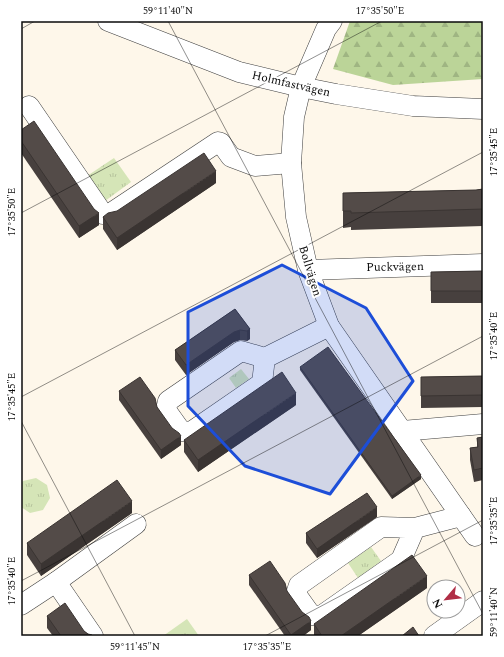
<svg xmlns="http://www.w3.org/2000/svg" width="504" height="657" font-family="Spectral,serif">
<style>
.forest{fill:url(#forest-firs)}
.park{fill:url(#park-tufts)}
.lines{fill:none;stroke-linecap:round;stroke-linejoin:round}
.minor-casing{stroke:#3e3e3e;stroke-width:21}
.minor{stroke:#fff;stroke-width:20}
.wall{fill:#47403e}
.shaded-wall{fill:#3a3432}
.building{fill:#534b48;stroke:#3a3432}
.marked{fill:#1d4ed8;fill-opacity:0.2;stroke:#1d4ed8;stroke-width:3;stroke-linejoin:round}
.ticks{fill:none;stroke:#0b0b0b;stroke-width:1;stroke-opacity:0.45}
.labels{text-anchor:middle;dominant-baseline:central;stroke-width:4;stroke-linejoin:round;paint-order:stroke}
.street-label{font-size:12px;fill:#0b0b0b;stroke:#fff}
.neatline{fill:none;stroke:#0b0b0b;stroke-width:1.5}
.ticks-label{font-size:10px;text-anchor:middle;fill:#0b0b0b}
</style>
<defs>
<pattern id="forest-firs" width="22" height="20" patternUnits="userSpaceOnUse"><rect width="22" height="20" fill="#bbd498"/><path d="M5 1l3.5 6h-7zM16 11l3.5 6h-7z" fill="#9fb582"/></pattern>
<pattern id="park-tufts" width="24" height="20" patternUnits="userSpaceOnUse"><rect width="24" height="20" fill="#d5e5b7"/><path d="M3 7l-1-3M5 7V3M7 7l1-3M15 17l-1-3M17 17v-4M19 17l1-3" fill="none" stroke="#b6c39c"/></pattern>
</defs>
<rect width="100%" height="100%" fill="#fef7ea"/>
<polygon class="forest" points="350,21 483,21 483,79 393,85 333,69"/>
<g class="park">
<polygon points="114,158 131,182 105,201 87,176"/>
<polygon points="241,369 249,379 236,388 229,378"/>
<polygon points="36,478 47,485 50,498 43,510 30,513 21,507 21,484 23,481"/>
<polygon points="371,547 381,561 358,578 348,563"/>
<polygon points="187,619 199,636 163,636"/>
</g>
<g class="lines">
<g class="minor-casing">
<g id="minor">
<polyline points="108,21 239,72 301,87 336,94 413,106 483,109"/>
<polyline points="332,21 326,29 301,87 294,117 291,163 296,217 308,270 329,326 475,536"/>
<polyline points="29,106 103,214 111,213 218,142 221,143 231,157 255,166 291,163"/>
<polyline points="308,270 483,264"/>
<polyline points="265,358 241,351 168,401 166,410 181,431 191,432 262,383 265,358 329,326"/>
<polyline points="402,431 483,424"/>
<polyline points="415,528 381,527 299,585 296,594 311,615 321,616 401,560 415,528 461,516"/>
<polyline points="56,582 93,636"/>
<polyline points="21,605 56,582 136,524"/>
<polyline points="434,636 483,601"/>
</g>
</g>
<use href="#minor" class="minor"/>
</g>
<g class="wall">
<polygon points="21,130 99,225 79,238 21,153"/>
<polygon points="216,183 117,250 103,229 103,217"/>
<polygon points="483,189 483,226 351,230 351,227 343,228 343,193 476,190"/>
<polygon points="483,271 483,303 431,303 431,272"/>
<polygon points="235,309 250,329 250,339 247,341 240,340 234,342 186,375 175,360 175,350"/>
<polygon points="300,367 421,479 392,499 300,370"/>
<polygon points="483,376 483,407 421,408 421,377"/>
<polygon points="119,391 157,407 181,445 161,459 119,400"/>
<polygon points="296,405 198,472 184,452 184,440"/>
<polygon points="483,437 483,480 474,482 470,460 470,448 477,447 477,438"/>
<polygon points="132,513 41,576 27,555 27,543"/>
<polygon points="377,517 317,558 306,543 306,533"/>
<polygon points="249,575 287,591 311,630 303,636 285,636 249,585"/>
<polygon points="427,588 358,636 314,636 314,624"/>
<polygon points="47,616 84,631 88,634 93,636 53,636 47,628"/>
</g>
<g class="shaded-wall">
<polygon points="216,171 216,183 117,250 117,238"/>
<polygon points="99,213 99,225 79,238 79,226"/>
<polygon points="250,329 250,339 247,341 247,331"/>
<polygon points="240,330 240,340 234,342 186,375 186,365 234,332"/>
<polygon points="296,393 296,405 198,472 198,460"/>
<polygon points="181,436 181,445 161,459 161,450"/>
<polygon points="421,475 421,479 392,499 392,496"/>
<polygon points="132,501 132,513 41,576 41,564"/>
<polygon points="377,507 377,517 317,558 317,549"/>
<polygon points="427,576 427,588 358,636 341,636"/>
<polygon points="311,621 311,630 303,636 291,636 291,635"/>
</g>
<g class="building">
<polygon points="34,121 94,209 99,213 79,226 21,141 21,130"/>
<polygon points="204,153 216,171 117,238 103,217 108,213 117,211"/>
<polygon points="483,189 483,209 351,213 351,211 343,211 343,193 476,190"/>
<polygon points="483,271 483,291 431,291 431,272"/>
<polygon points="235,309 250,329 247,331 240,330 234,332 186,365 175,350"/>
<polygon points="328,347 421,475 392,496 300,367"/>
<polygon points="282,372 296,393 198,460 184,440"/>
<polygon points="483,376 483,395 421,396 421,377"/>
<polygon points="140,377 155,398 157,407 172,428 179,433 181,436 161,450 119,391"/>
<polygon points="483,437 483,468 474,470 470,448 478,447 477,438"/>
<polygon points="117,480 132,501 41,564 27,543"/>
<polygon points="367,493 377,507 317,549 306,533"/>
<polygon points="412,555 427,576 341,636 322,636 314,624"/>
<polygon points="270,561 285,583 287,591 302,612 309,617 311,621 291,635 249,575"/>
<polygon points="65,603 84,631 88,634 92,635 93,636 61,636 47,616"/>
<polygon points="413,627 419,636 402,636"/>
</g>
<path class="marked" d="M282 265 366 308 413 381 330 494 245 466 188 406V312Z"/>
<path class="ticks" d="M168 21 483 614M21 29 35 21M21 213 382 21M21 397 483 152M21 421 135 636M21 581 483 336M265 636 483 520"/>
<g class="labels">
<g class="street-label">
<text transform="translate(291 84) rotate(13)">Holmfastvägen</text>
<text transform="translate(395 267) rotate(-1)">Puckvägen</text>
<text transform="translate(310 271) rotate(73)">Bollvägen</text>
</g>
</g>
<rect width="504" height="657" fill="none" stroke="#ffffff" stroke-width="44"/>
<g transform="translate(446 599) rotate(242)"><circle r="19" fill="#ffffff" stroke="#9d9d9d"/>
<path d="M0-3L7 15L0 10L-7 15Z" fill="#b02e46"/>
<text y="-6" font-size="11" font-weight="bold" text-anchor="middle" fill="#0b0b0b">N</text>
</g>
<rect x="22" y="22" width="460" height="613" class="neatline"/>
<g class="ticks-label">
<text x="168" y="14">59°11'40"N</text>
<text x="380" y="14">17°35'50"E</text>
<text transform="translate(493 152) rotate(-90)" y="4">17°35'45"E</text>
<text transform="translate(11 212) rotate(-90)" y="4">17°35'50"E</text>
<text transform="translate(493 336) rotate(-90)" y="4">17°35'40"E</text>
<text transform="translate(11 397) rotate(-90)" y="4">17°35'45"E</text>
<text transform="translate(493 521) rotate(-90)" y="4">17°35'35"E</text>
<text transform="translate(11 581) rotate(-90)" y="4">17°35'40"E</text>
<text transform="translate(493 612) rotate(-90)" y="4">59°11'40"N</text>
<text x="135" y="650">59°11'45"N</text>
<text x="267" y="650">17°35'35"E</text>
</g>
</svg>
